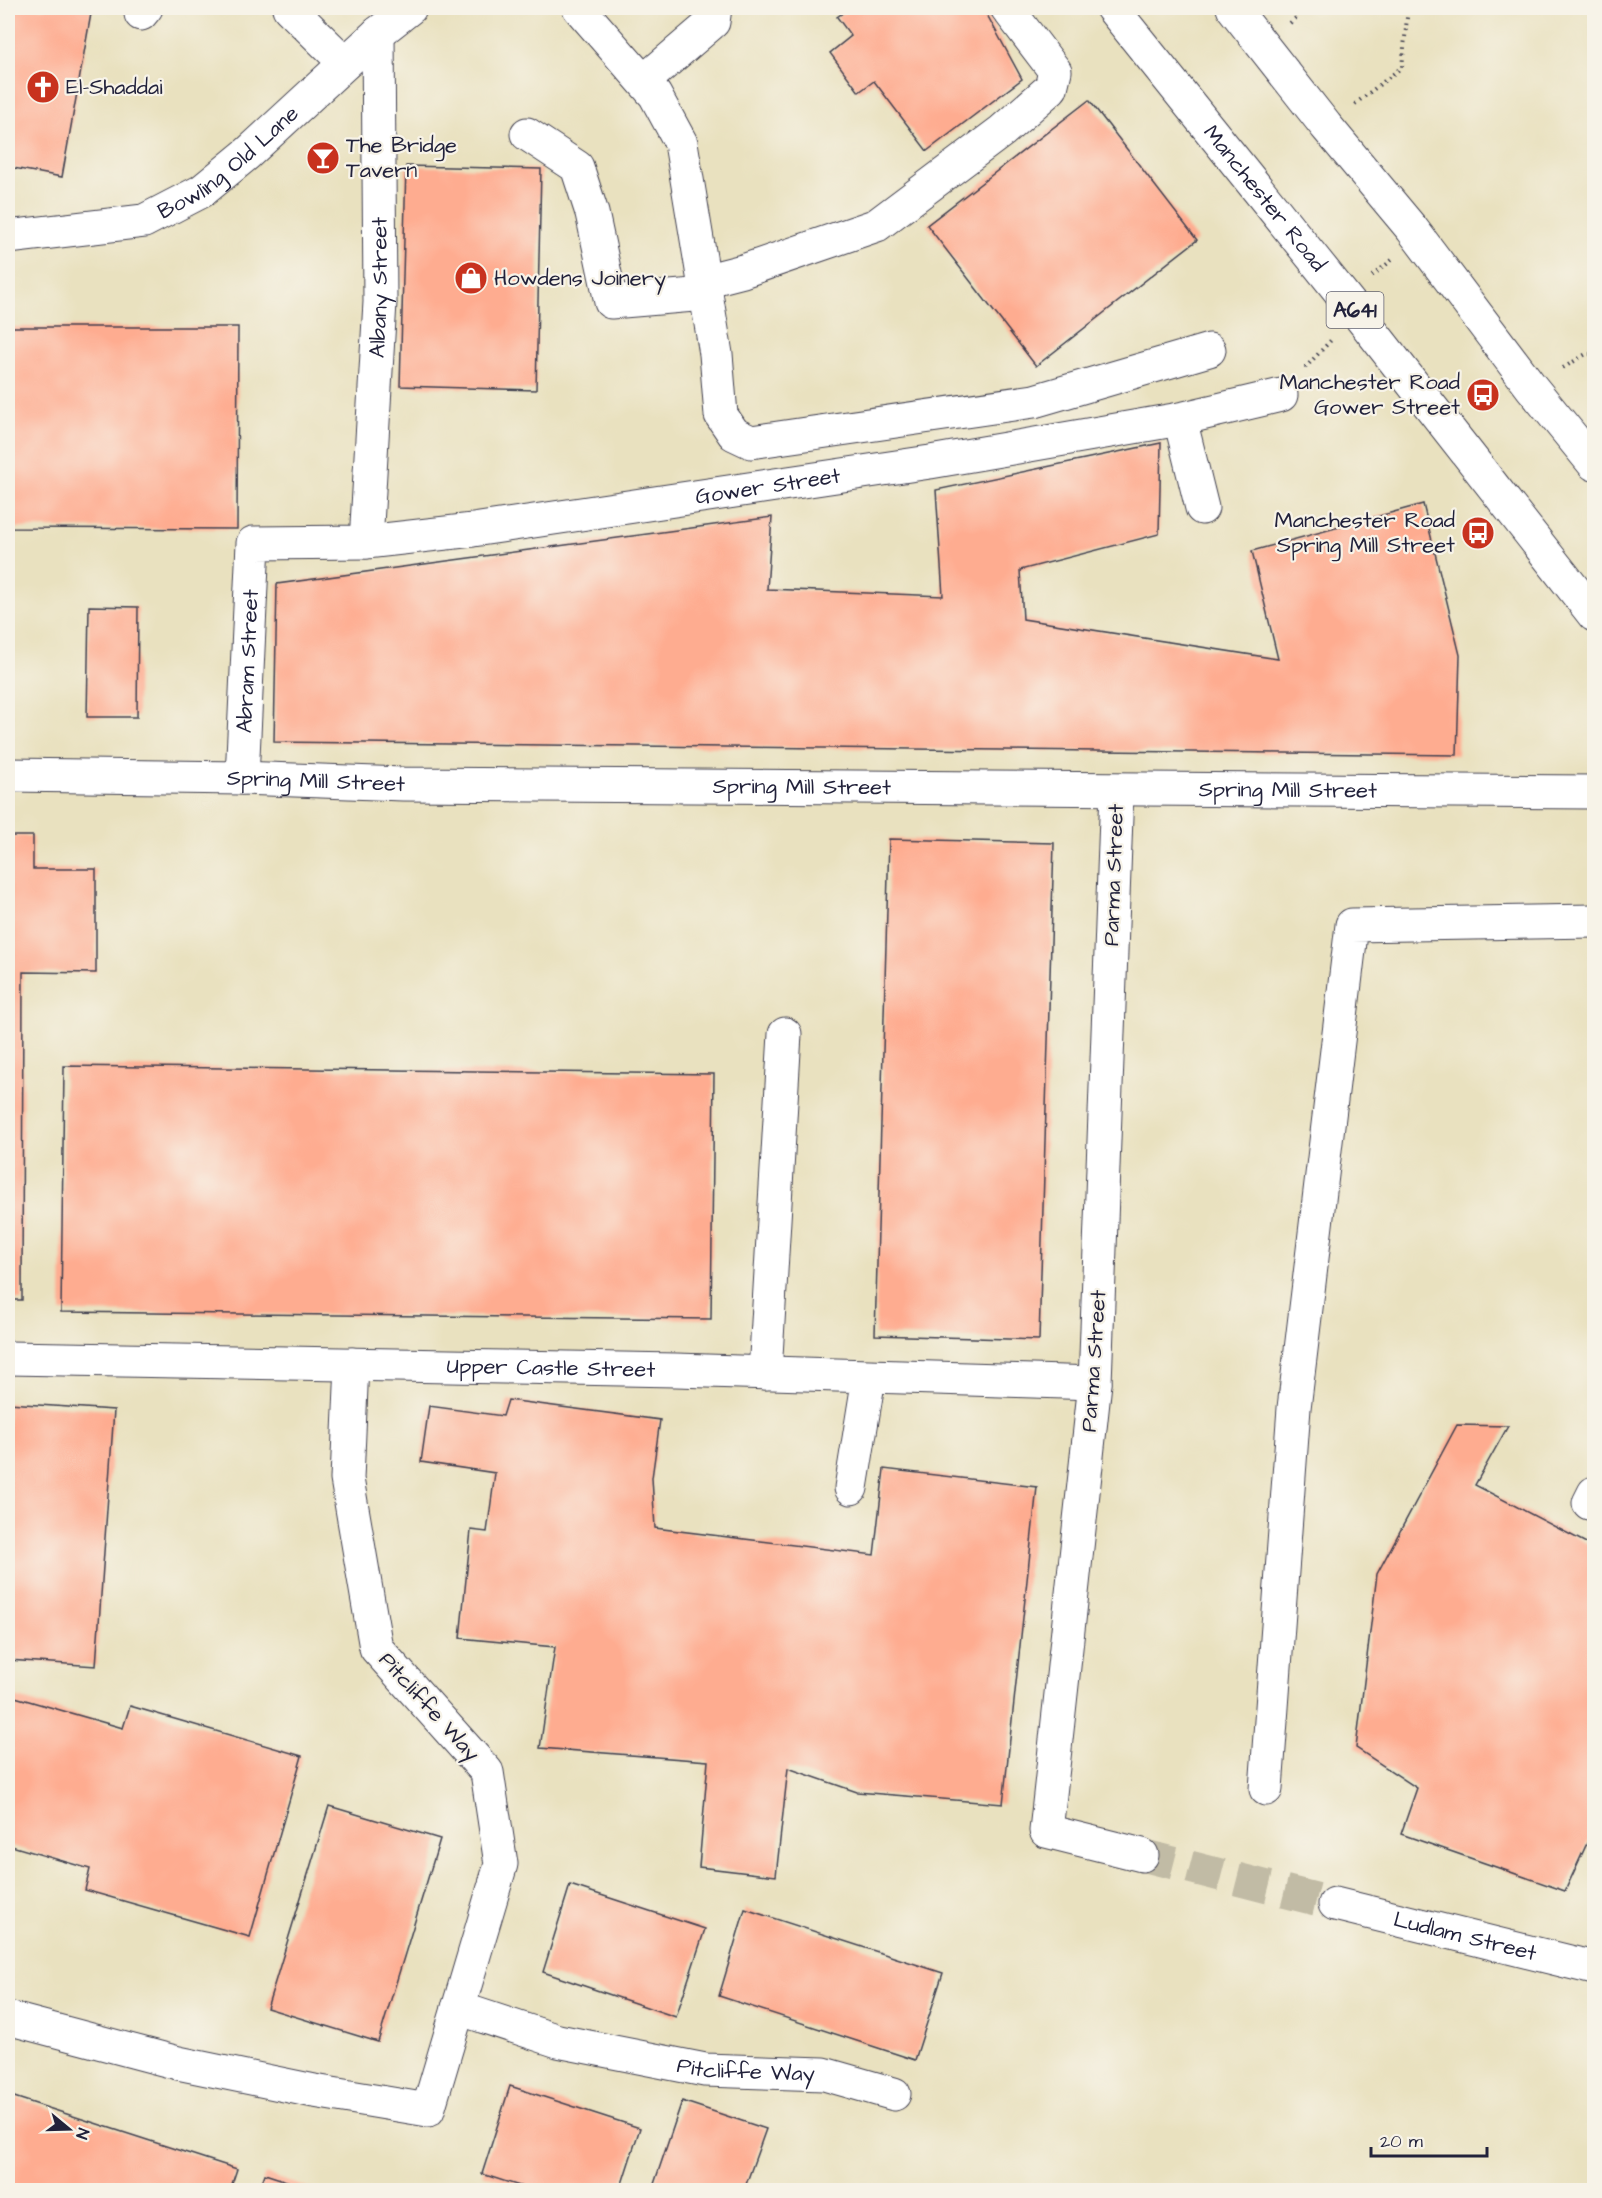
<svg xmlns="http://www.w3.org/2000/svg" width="1602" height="2198" font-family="'Architects Daughter',sans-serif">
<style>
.building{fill:#feac90}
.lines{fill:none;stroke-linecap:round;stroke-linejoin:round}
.minor-tunnel{stroke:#c1bba5;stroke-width:33;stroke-dasharray:33 16;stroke-linecap:butt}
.minor-casing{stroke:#403f4f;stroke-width:35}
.major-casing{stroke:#403f4f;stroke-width:35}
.path{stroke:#403f4f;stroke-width:4;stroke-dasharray:1.5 4.5;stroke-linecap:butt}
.minor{stroke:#fff;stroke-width:33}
.major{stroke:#fff;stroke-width:33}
.labels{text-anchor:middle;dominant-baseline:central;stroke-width:4.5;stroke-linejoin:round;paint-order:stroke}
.shield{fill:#f7f3e8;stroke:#62616f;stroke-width:1.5}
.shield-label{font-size:21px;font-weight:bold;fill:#22223b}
.poi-label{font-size:22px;fill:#22223b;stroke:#f7f3e8;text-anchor:start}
.street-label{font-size:22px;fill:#22223b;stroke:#f7f3e8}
</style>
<rect width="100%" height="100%" fill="#f7f3e8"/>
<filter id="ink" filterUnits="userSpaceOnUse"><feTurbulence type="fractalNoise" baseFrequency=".0167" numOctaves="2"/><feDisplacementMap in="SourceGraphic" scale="12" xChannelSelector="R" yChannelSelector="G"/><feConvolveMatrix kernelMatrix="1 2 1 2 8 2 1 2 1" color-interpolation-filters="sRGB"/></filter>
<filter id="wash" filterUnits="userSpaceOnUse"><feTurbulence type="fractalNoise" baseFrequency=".008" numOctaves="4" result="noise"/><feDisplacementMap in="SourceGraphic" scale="24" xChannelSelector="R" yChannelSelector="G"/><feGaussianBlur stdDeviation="1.35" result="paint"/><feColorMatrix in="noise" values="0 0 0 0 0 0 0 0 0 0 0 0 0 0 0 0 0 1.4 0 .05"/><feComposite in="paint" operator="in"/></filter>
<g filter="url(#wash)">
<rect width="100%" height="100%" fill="#e9e1bf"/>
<g id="blocks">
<g class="building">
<polygon points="8,8 92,8 62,177 8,167"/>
<polygon points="850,8 981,8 986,13 1022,79 927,151 874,81 859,92 830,53 851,36 837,17"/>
<polygon points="1089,100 1197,240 1036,366 927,225"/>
<polygon points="406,166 541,169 536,390 400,386"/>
<polygon points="8,327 238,327 237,529 8,528"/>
<polygon points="1161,443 1159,534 1020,570 1023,619 1278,659 1252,551 1423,504 1460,655 1457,755 274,742 277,584 772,517 767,589 943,596 936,490"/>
<polygon points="89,606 138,607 137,717 87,717"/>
<polygon points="8,836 33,836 33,869 96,869 96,973 23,972 22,1300 8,1300"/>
<polygon points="889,839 1054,843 1039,1340 875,1335"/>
<polygon points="64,1066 714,1074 711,1319 61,1312"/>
<polygon points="508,1400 660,1420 652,1478 655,1528 874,1555 884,1469 1037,1487 1003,1804 857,1792 788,1768 776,1876 699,1867 708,1761 540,1748 555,1647 460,1638 471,1530 487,1532 495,1473 421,1462 429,1406 503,1416"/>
<polygon points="8,1403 114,1410 96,1666 8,1660"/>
<polygon points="1457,1425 1508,1426 1475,1485 1594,1547 1594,1828 1565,1891 1401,1834 1417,1788 1356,1748 1377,1574"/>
<polygon points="8,1695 123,1728 130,1706 302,1756 250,1937 85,1890 90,1869 8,1845"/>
<polygon points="329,1806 440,1839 378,2042 267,2008"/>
<polygon points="570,1885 705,1929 676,2017 543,1972"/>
<polygon points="745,1909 943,1973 915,2060 719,1996"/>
<polygon points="510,2086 640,2128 620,2190 532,2190 482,2174"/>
<polygon points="8,2095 237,2169 230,2190 8,2190"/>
<polygon points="682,2101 766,2129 744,2190 652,2190"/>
<polygon points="265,2174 314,2190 259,2190"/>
</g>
</g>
</g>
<g filter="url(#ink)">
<use href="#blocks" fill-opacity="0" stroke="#403f4f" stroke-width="1.5"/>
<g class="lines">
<polyline class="minor-tunnel" points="1142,1855 1335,1904"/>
<g class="minor-casing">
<g id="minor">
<polyline points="289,8 345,63"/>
<polyline points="579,8 655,95 681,143 716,354 721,415 734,434 751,442 1034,401 1209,350"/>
<polyline points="141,14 146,8"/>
<polyline points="644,81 713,22 715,8"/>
<polyline points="527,134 577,167 592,213 611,302 706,294"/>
<path id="s1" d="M8 237 144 221 202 191 247 154 378 33 410 8"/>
<polyline points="704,281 743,271 877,225 1002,131 1051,88 1055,71 1007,8"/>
<polyline points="1180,419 1202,508"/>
<path id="s2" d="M366 542 380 302 378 33"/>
<path id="s3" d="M8 775 242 778 403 784 1594 792"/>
<path id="s4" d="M242 778 253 543 366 542 473 530 930 462 1180 419 1281 395"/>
<polyline points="1117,790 1095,1383 1046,1831 1142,1855"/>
<path id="s5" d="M8 1358 676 1370 1095 1383"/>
<polyline points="765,1373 785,1034"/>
<polyline points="851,1488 869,1377"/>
<polyline points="1589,1503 1594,1493"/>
<polyline points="1266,1789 1294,1408 1352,925 1594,921"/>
<path id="s6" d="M1335 1904 1594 1968"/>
<path id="s7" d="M458 2008 558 2041 705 2070 824 2074 894 2094"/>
<polyline points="8,2018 178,2063 314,2091 428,2110 501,1864 487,1772 376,1648 347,1479 352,1364"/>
</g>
</g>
<g class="major-casing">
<g id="major">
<path id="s8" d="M1112 8 1362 319 1594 615"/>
<polyline points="1233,8 1326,126 1412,229 1532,388 1594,464"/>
</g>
</g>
<g class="path">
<polyline points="1290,23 1307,8"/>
<polyline points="1355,104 1402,67 1408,8"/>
<polyline points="1372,276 1392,260"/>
<polyline points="1305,368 1333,338"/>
<polyline points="1563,368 1586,354 1594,354"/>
</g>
<use href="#minor" class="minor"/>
<use href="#major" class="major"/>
</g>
</g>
<defs>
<g id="church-disc" transform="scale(1.725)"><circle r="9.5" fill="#c8321e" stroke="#f7f3e8"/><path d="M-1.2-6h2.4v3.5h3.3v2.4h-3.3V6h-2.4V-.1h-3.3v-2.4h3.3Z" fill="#fff"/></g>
<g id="bar-disc" transform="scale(1.725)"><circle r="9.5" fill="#c8321e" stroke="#f7f3e8"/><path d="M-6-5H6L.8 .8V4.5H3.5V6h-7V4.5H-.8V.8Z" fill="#fff"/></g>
<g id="shop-disc" transform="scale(1.725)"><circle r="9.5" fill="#c8321e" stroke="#f7f3e8"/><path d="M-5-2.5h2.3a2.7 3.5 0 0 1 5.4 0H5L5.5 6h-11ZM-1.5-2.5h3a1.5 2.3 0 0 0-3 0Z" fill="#fff"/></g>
<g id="bus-disc" transform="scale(1.725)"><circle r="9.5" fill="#c8321e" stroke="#f7f3e8"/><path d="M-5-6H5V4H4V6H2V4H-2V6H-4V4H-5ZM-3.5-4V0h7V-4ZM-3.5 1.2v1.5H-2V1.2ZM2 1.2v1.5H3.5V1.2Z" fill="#fff"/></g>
</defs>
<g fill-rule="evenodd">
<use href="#church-disc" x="43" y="87"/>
<use href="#bar-disc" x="323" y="158"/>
<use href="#shop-disc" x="471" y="278"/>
<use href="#bus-disc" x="1483" y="395"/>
<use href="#bus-disc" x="1478" y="533"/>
</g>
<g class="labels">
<rect class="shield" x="1326.5" y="292" width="57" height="36" rx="4.5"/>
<g class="shield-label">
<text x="1355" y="310">A641</text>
</g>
<g class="poi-label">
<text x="66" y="87">El-Shaddai</text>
<text x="346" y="145">The Bridge<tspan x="346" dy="25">Tavern</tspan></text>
<text x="494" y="278">Howdens Joinery</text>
<text x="1460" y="382" text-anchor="end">Manchester Road<tspan x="1460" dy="25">Gower Street</tspan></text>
<text x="1455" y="520" text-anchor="end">Manchester Road<tspan x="1455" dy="25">Spring Mill Street</tspan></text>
</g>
<g class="street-label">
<text stroke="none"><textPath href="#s1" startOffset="240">Bowling Old Lane</textPath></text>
<text stroke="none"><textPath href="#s8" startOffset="244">Manchester Road</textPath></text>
<text stroke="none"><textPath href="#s2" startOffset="255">Albany Street</textPath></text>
<text stroke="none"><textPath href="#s4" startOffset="754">Gower Street</textPath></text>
<text stroke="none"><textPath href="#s4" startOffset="117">Abram Street</textPath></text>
<text stroke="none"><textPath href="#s3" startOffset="308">Spring Mill Street</textPath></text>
<text stroke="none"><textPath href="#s3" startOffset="794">Spring Mill Street</textPath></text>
<text stroke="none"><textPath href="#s3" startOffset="1280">Spring Mill Street</textPath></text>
<text transform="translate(1114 875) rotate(-88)">Parma Street</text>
<text transform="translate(1094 1361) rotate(-86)">Parma Street</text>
<text stroke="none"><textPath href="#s5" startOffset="543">Upper Castle Street</textPath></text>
<text transform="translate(429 1707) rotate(48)">Pitcliffe Way</text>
<text stroke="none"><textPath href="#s6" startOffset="134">Ludlam Street</textPath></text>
<text stroke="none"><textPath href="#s7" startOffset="296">Pitcliffe Way</textPath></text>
</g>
</g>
<rect width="1602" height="2198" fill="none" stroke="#f7f3e8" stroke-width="30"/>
<g transform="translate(69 2129) rotate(109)" stroke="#f7f3e8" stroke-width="4.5" paint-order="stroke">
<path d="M0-4.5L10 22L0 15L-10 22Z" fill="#22223b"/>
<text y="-9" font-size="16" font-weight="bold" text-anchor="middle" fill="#22223b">N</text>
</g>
<path d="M1371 2147v9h116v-9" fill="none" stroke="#22223b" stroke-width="3"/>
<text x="1380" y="2147" font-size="18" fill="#22223b" stroke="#f7f3e8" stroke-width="4.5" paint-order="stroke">20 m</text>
</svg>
